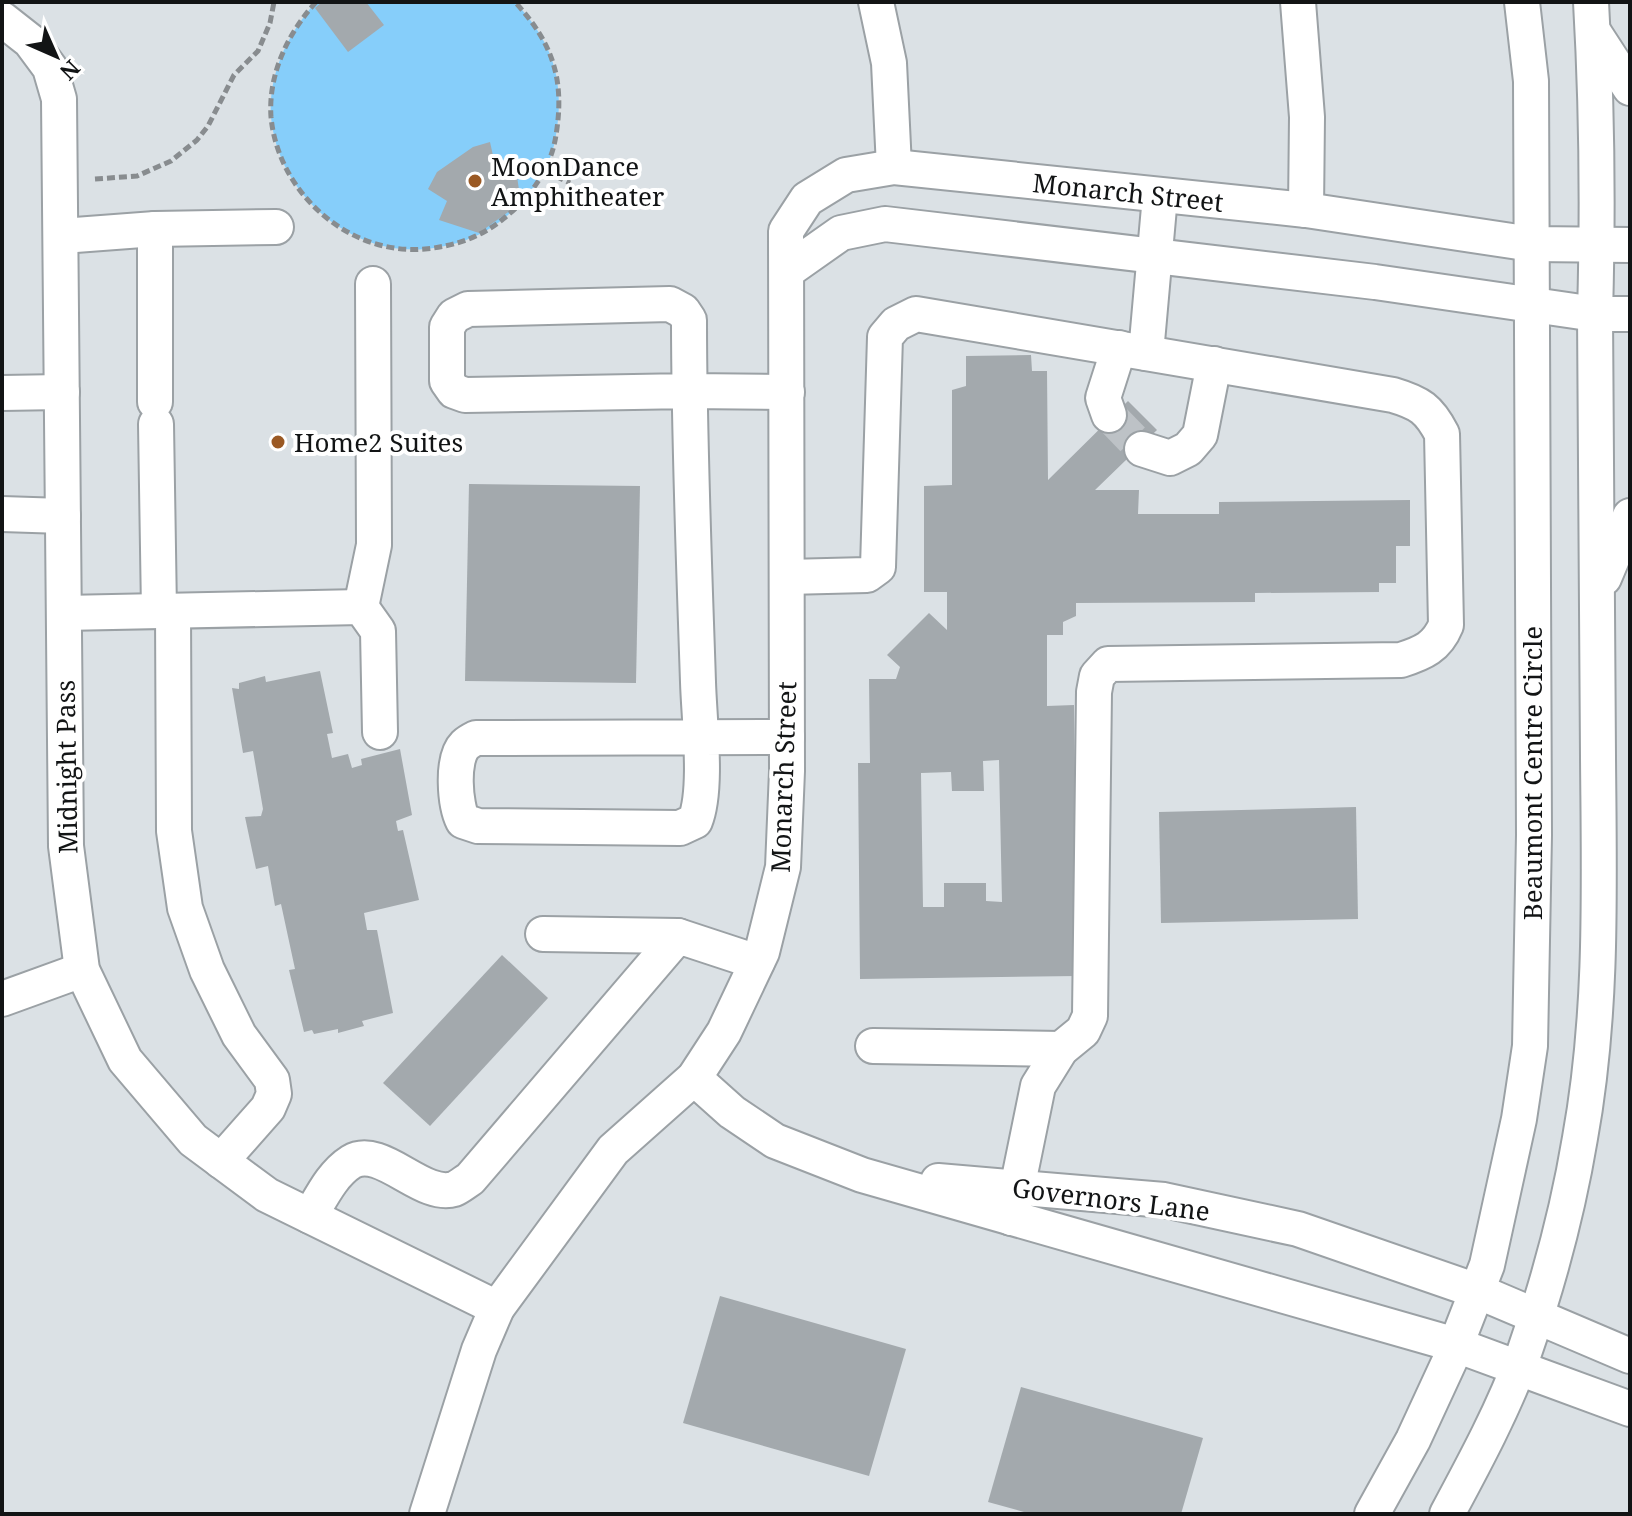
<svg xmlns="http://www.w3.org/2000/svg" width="1632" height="1516" font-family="'Noto Serif',serif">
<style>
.green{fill:#86cefa}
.building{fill:#a3a9ad;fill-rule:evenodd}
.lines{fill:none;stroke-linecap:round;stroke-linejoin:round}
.minor-tunnel{stroke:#bdc2c6;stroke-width:34;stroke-dasharray:34 17;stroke-linecap:butt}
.minor-casing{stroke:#9ba1a5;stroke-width:38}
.path{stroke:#888c8f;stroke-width:5;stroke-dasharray:8 4;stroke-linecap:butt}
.minor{stroke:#fff;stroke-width:34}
.poi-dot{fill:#9a5924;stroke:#fff;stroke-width:3}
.labels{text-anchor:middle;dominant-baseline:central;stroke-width:8;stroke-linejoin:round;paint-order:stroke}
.poi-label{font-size:26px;fill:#121415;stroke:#fff;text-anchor:start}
.street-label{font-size:26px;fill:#121415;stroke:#fff}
</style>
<rect width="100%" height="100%" fill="#dbe1e5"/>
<path class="green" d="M316 2H515C553 43 565 80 556 135 551 169 530 198 503 219 480 238 454 246 425 249 349 256 278 193 271 117 268 74 288 33 316 2Z"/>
<g class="building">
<polygon points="322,2 366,2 384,25 348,52 315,8"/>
<polygon points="490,142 494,160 515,163 521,203 479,233 439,220 447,201 428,189 437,172 473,147"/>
<path d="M1031 355 1032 371H1047L1048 480 1128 401 1157 430 1095 490H1139L1138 514H1219V502L1410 500V546H1396V583H1379V592L1255 593V602L1076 603V616L1063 622V635H1047V706L1074 705 1077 976 860 979 858 763H870L869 679H896L900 667 887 655 929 613 947 630V592H924V486L952 485V390L966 386V356ZM999 760 1002 902 986 901V883H944V907H923L921 773 951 772 952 791H984L983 761Z"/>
<polygon points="469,484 640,486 636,683 465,681"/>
<polygon points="320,671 333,733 327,734 332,758 348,754 352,768 362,765 361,759 400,749 412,815 396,821 398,831 403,830 419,900 364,913 367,930 377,930 393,1013 362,1021 364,1026 338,1033 338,1029 314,1034 312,1030 304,1032 289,970 295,969 281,904 275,906 268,866 256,869 245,817 261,816 263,809 253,751 243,753 232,688 239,689 239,683 265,676 266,682"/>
<polygon points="1356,807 1358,919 1161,923 1159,812"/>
<polygon points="502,955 548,998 430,1126 383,1083"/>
<polygon points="720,1296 906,1349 869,1476 683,1423"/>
<polygon points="1021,1387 1203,1438 1181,1514 1031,1514 988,1502"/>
</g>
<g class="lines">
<polyline class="minor-tunnel" points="1109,415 1142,449"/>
<g class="minor-casing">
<g id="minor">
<polyline points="876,2 889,63 894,167"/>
<polyline points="1298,2 1307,117 1306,210"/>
<polyline points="2,19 30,41 50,68 59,99 66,846 82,970 125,1060 193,1140 267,1195 497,1308"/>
<polyline points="1593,31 1630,88"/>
<polyline points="62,236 155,229 276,227"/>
<polyline points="787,271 841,233 885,224 1375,282 1595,314 1630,314"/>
<polyline points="1146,353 1160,196"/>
<path d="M787 392 689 391 465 395 454 391 447 381V327L454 316 468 309 670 304 683 311 689 320C689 440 694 561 698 682 699 719 708 789 695 821L680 828 478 826 463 821C455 805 451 759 465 745 468 742 472 740 476 738L787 737"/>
<polyline points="2,393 62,392"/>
<polyline points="155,402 155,229"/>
<polyline points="1109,415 1103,398 1119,348"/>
<polyline points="156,424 159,611"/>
<polyline points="1142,449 1170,458 1188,449 1200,435 1214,364"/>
<polyline points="2,514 63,516"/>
<path d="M787 577 867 575 878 567 885 337 896 324 916 314 1393 395C1420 403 1429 409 1442 434L1446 625C1437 647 1423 653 1401 660L1108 664 1097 676 1094 692 1090 1016 1083 1031 1061 1049 1038 1086 1011 1218"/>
<polyline points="1604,578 1630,516"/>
<polyline points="361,607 374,545 373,284"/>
<polyline points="173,611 174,831 185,908 207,970 239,1035 272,1080 274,1094 268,1108 221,1161"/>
<polyline points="64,613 361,607 378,631 380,732"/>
<polyline points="543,934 678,936"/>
<polyline points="2,999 82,970"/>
<polyline points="873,1046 1061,1049"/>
<polyline points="694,1078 732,1112 775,1141 862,1175 1456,1345 1630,1409"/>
<polyline points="938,1181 1164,1200 1298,1229 1477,1291 1630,1356"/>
<path d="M310 1216C321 1198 332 1174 351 1162 381 1144 422 1199 454 1189 459 1187 465 1182 470 1179L678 936 757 962"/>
<polyline points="427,1514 479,1350 497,1308 613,1150 694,1078 724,1032 762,952 783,867 787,771 786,231 807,199 846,175 894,167 1306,210 1532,244 1630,245"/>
<polyline points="1372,1514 1413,1440 1450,1360 1487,1265 1519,1119 1530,1046 1534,835 1531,81 1522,2"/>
<path d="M1447 1514C1475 1462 1504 1408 1524 1353 1548 1284 1568 1210 1580 1138 1603 1012 1599 885 1598 757 1597 609 1596 461 1595 314 1598 210 1597 106 1591 2"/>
</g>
</g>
<g class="path">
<path d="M316 2C288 33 268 74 271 117 278 193 349 256 425 249 454 246 480 238 503 219 530 198 551 169 556 135 565 80 553 43 515 2"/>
<polyline points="545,171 570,183"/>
<polyline points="95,179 137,176 171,161 197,140 208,126 234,75 258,51 270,23 274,2"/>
</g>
<use href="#minor" class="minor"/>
</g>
<g class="poi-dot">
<circle cx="475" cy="181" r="8"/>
<circle cx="278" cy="442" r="8"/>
</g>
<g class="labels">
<g class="poi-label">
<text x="491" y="166">MoonDance<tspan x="491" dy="30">Amphitheater</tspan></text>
<text x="294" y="442">Home2 Suites</text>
</g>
<g class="street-label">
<text transform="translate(1128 192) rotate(6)">Monarch Street</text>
<text transform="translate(66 767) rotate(-91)">Midnight Pass</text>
<text transform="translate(1532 773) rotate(-90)">Beaumont Centre Circle</text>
<text transform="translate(783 777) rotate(-88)">Monarch Street</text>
<text transform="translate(1111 1199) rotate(7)">Governors Lane</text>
</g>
</g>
<rect width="1632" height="1516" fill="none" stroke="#121415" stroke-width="8"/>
<g transform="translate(56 56) rotate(135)" stroke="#ffffff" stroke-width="6" paint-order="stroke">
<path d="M0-6L14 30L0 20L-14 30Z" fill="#121415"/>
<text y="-12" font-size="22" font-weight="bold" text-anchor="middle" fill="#121415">N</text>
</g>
</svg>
